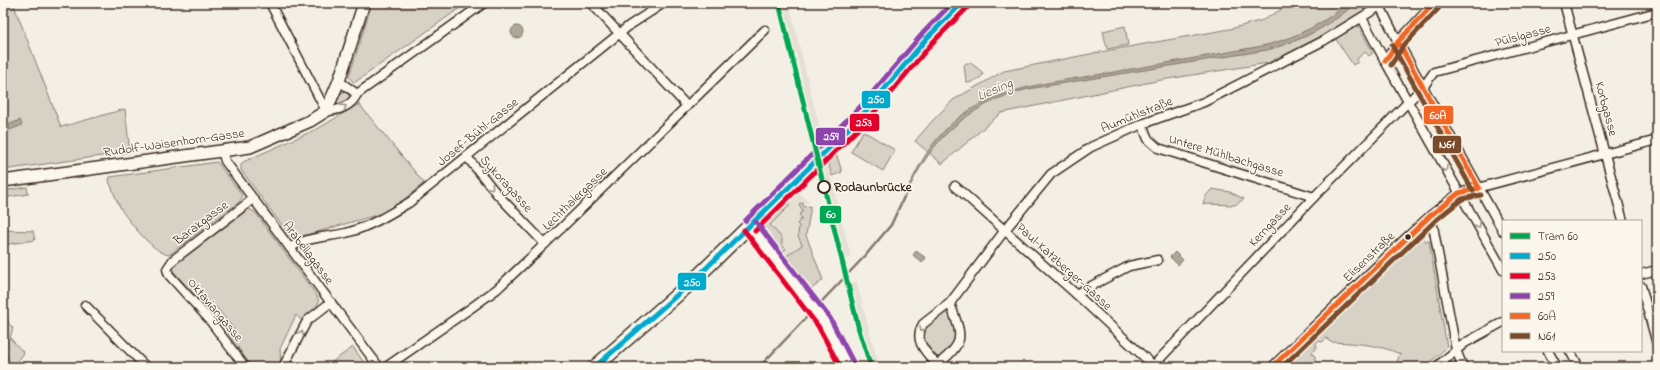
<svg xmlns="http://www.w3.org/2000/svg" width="1660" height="370" font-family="'Indie Flower',sans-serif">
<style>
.built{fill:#e5dfd4}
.green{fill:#d8d1c6;stroke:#8a7e72}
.water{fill:#afa69a;stroke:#817468}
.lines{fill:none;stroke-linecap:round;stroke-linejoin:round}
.stream{stroke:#817468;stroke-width:2.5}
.minor-casing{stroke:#3b2a1e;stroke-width:11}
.tertiary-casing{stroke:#3b2a1e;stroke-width:14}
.primary-casing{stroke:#3b2a1e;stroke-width:16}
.minor{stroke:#fbf7ec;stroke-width:8}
.tertiary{stroke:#fbf7ec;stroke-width:11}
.primary{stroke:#fbf7ec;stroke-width:13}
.bus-1-casing{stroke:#fbf7ec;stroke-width:8}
.bus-2-casing{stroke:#fbf7ec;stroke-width:8}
.bus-3-casing{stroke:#fbf7ec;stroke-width:8}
.bus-4-casing{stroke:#fbf7ec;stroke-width:8}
.bus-5-casing{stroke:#fbf7ec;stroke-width:8}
.bus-1{stroke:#00a9ce;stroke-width:5}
.bus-2{stroke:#e4002b;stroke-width:5}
.bus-3{stroke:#8e44ad;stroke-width:5}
.bus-4{stroke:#f26522;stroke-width:5}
.bus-5{stroke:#7a4b2a;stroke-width:5}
.tram-1-casing{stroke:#fbf7ec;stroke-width:8}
.tram-1{stroke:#00a651;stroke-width:5}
.oneway{stroke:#9b9085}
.stop-dot{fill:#fbf7ec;stroke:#3b2a1e;stroke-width:2}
.bus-dot{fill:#3b2a1e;stroke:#fbf7ec;stroke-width:1.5}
.labels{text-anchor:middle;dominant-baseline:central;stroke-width:3;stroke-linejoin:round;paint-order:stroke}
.street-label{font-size:13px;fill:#3b2a1e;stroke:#fbf7ec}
.stop-label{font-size:13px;font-weight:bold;fill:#3b2a1e;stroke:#fbf7ec;text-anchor:start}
.water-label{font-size:14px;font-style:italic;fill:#645549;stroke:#fbf7ec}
.line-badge{stroke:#fbf7ec;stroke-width:1.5}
.badge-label{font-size:11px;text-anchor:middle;font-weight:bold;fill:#fff}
</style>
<rect width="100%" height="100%" fill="#f3efe4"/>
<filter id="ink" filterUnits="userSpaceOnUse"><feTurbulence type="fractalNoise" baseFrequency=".025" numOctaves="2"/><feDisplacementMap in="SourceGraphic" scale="8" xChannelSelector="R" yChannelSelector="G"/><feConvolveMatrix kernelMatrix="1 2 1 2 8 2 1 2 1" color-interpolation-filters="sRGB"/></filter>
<g filter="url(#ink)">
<g class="built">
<polygon points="776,3 789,3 823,142 818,143 818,148 813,149 813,151"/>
<polygon points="827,164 851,257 846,259 845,263 841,264 840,267 818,173 822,172 821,169 827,166"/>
<polygon points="798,191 809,203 803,203 804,207 810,206 810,212 806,235 823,280 810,290 764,230 764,224"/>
<polygon points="855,280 856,280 872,341 880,367 868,367 856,334 846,289 850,288 851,283 856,282"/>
</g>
<g class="green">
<polygon points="3,3 13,3 61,127 125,109 130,152 3,170"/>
<polygon points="372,3 467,3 354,83 349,77"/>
<polygon points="1292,3 1361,3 1366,15 1293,52 1268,63 1161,80 1001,113 942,164 915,141 934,119 953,100 1004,71 1105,51 1230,29 1263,20"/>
<polygon points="1358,25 1373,53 1369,56 1365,52 1357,59 1358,62 1353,65 1335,38"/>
<polygon points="1125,26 1128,45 1107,49 1103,31"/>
<polygon points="967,63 971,63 982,72 983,75 980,78 969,83 966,81 964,65"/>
<polygon points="342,92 345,92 351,97 338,106 336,104"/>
<polygon points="359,104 424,183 402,201 380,214 292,239 241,170 241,164 243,162 319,128"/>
<polygon points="863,131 895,150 883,171 851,152"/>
<polygon points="837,156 842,172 832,176 828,162 832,158"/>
<path d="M217 162 242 195V198L238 203 169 255C155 254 128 221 121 209 116 200 113 190 109 181L110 177Z"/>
<polygon points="27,187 28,194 3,198 3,191"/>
<polygon points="1212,189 1230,192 1244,199 1235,205 1203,204 1205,197"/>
<polygon points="787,202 790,205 770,225 782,238 782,245 786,249 781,253 764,230 764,224"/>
<polygon points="803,203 804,207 810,206 810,212 806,235 823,280 810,290 785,257 802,245 798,236 799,226 797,224 802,218 799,215 803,211 799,204"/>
<polygon points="249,209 255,212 317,296 319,302 316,307 316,309 302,321 296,315 280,349 281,364 278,367 252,367 228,334 234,329 216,307 209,311 174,272 173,267 177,263"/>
<polygon points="3,230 33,231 35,240 3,245"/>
<path d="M1423 233 1425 241H1429L1447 347 1425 367H1395L1400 354C1378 344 1354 343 1330 342L1327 338 1322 342 1318 341 1316 344V348L1312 353 1315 356V367H1283Z"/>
<polygon points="3,304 9,324 13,328 10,338 24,353 18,361 22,367 14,367 3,352"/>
<path d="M945 312 950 315C957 335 961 344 940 357L934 356C914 332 923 328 945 312Z"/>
<polygon points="353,347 367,367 336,367 332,362"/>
</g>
<g class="water">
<path d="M1347 3H1356C1327 28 1303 40 1267 50L1034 88C992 96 954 119 929 154 919 168 911 184 903 200 917 167 932 138 961 116 1004 85 1058 82 1108 73 1161 64 1214 55 1267 45 1296 37 1324 24 1347 3Z"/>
<circle cx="517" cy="32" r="6"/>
<polygon points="20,120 22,125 10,130 8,125"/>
<polygon points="916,251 926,258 922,263 913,255"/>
<polygon points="1175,252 1183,260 1178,265 1170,257"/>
</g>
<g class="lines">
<polyline class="stream" points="754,367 764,362 865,256 891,225 904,197"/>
<g class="minor-casing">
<g id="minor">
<path d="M270 3 326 111C338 111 352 106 357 94L484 3"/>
<polyline points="591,3 687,106"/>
<polyline points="1564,3 1623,221"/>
<polyline points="1362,18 1385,61 1503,270"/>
<polyline points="1385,61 1398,42 1434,3"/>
<polyline points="339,81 357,94"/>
<polyline points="1142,124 1148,139 1158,148 1314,197"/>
<polyline points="222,151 225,161 379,367"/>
<polyline points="467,157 497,194 545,244"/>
<polyline points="955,186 1076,294 1155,367"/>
<polyline points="1431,215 1456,350 1463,367"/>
<polyline points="750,226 824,322 848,367"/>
<path d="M290 248C306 237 328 237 346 233 369 227 390 214 410 202L630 25 664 3"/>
<polyline points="1641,274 1657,270"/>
<polyline points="1641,286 1657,344"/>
<polyline points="1076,294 1129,266 1158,260"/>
<polyline points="85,305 146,367"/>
<polyline points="1548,351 1557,367"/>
<polyline points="1570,351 1579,367"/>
<path d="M937 365C968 341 961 335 950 303"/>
<polyline points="245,367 208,318 169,275 167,269 173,260 253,199"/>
<polyline points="283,367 307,321 331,302"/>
<polyline points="386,367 471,308 497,289 545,244 765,30"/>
<path d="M939 367C928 354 912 342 923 324L950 303 1005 230 1051 174 1091 147 1142 124 1204 102 1323 41 1380 6 1398 42 1503 231"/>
<polyline points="1152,367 1314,197 1424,86 1434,72 1657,12"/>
<polyline points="1272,367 1406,238 1431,215 1459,193 1657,140"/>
<polyline points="1436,367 1465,343 1503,322"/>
</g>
</g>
<g class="tertiary-casing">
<polyline id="tertiary" points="3,181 250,147 310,121 326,111 339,81 364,3"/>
</g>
<g class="primary-casing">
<polyline id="primary" points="595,367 693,281 830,147 866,111 928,37 962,3"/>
</g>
<use href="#minor" class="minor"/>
<use href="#tertiary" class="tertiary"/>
<use href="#primary" class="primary"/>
<g class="bus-1-casing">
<polyline id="bus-1" points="595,367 693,281 830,147 866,111 928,37 962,3"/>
</g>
<g class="bus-2-casing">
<g id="bus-2">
<polyline points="744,230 818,326 840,367"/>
<polyline points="755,231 871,116 933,42 967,8"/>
</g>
</g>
<g class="bus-3-casing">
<g id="bus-3">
<polyline points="745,221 861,106 923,33 952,3"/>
<polyline points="756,222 830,318 854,364"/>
</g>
</g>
<g class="bus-4-casing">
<g id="bus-4">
<polyline points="1398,42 1479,188"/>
<polyline points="1385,61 1398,42 1434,3"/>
<polyline points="1272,367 1431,215 1459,193 1479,188"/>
</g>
</g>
<g class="bus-5-casing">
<g id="bus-5">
<polyline points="1392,45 1473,191"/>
<polyline points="1391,65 1403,46 1439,8"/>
<polyline points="1282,367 1436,220 1462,199 1481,195"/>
</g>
</g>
<use href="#bus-1" class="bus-1"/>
<use href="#bus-2" class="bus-2"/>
<use href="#bus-3" class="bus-3"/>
<use href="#bus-4" class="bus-4"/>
<use href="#bus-5" class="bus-5"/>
<g class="tram-1-casing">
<polyline id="tram-1" points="779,3 859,330 871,367"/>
</g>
<use href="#tram-1" class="tram-1"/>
</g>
<defs><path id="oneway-chevron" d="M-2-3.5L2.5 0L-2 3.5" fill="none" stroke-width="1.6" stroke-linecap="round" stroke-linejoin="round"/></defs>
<g class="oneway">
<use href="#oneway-chevron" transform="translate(344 107) rotate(-32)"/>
<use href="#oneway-chevron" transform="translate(1445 169) rotate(61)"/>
<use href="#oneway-chevron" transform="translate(491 187) rotate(50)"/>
<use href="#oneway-chevron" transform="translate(1478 226) rotate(60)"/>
<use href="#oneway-chevron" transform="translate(922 329) rotate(118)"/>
<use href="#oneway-chevron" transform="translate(301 333) rotate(-64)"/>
</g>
</g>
<circle class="stop-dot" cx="824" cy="187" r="6"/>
<circle class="bus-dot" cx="1408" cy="237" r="3.5"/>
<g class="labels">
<g class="street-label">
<text transform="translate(1523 36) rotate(-15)">Pülslgasse</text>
<text transform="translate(1606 109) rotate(75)">Korbgasse</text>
<text transform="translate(1137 115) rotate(-22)">Aumühlstraße</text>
<text transform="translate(478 132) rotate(-39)">Josef-Bühl-Gasse</text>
<text transform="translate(174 143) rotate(-8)">Rudolf-Waisenhorn-Gasse</text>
<text transform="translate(1226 156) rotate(17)">Untere Mühlbachgasse</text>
<text transform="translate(506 184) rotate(48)">Sykoragasse</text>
<text transform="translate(575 199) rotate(-44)">Lechthalergasse</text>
<text transform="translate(201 223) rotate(-37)">Barakgasse</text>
<text transform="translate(1270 225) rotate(-47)">Kerngasse</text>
<text transform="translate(308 253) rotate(53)">Arabellagasse</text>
<text transform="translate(1369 257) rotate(-44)">Elisenstraße</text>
<text transform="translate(1064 267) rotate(42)">Paul-Katzberger-Gasse</text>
<text transform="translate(215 310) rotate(50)">Oktaviangasse</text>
</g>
<g class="stop-label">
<text x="834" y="187">Rodaunbrücke</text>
</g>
<g class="water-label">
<text transform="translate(995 90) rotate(-23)">Liesing</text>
</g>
</g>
<g class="line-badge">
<rect x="861" y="90" width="30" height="19" rx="4" fill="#00a9ce"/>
<rect x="1423" y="105" width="31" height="20" rx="4" fill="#f26522"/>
<rect x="849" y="113" width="31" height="19" rx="4" fill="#e4002b"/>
<rect x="815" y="127" width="31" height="19" rx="4" fill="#8e44ad"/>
<rect x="1432" y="135" width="30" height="19" rx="4" fill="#7a4b2a"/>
<rect x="819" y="205" width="23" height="19" rx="4" fill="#00a651"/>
<rect x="677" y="272" width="30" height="19" rx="4" fill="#00a9ce"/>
</g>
<g class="badge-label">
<text x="876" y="103">250</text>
<text x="1438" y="119">60A</text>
<text x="864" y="126">253</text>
<text x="831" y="140">259</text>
<text x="1447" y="148">N61</text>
<text x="831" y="218">60</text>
<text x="692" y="286">250</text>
</g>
<rect width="1660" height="370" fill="none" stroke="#fbf7ec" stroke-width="16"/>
<rect x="8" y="8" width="1644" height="354" fill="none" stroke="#3b2a1e" stroke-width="1.5" filter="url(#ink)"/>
<rect x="1502" y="220" width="140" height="132" fill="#fbf7ec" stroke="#aea59a"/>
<rect x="1510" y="233" width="20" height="6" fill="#00a651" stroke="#aea59a"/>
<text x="1538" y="240" font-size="12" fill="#3b2a1e">Tram 60</text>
<rect x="1510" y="253" width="20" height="6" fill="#00a9ce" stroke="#aea59a"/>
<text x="1538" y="260" font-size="12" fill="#3b2a1e">250</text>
<rect x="1510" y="273" width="20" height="6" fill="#e4002b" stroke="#aea59a"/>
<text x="1538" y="280" font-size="12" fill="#3b2a1e">253</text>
<rect x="1510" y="293" width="20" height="6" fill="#8e44ad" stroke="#aea59a"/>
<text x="1538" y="300" font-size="12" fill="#3b2a1e">259</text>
<rect x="1510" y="313" width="20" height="6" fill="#f26522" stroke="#aea59a"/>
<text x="1538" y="320" font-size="12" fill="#3b2a1e">60A</text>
<rect x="1510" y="333" width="20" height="6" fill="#7a4b2a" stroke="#aea59a"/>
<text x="1538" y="340" font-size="12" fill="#3b2a1e">N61</text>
</svg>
